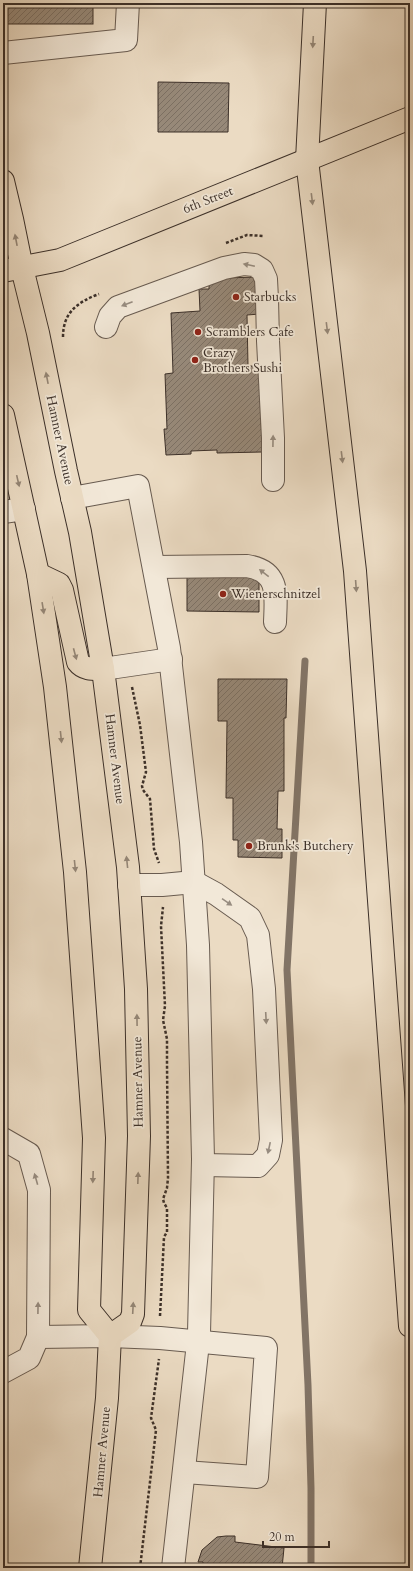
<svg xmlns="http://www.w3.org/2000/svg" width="413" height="1571" font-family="Cardo,serif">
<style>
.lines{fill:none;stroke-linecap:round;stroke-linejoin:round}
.stream{stroke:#827466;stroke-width:7}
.building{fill:url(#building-hatch);stroke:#3c3029}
.minor-casing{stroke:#685b50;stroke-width:24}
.major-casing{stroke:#3c3029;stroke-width:24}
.highway-casing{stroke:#3c3029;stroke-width:24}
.path{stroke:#3c3029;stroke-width:2.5;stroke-dasharray:3 2;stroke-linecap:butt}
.minor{stroke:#f2e8d8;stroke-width:22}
.major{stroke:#ebdbc3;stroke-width:22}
.highway{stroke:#ebdbc3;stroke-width:22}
.oneway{fill:#948676}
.oneway2{fill:#978c80}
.poi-dot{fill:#8f2418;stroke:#f2e8d8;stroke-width:1.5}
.labels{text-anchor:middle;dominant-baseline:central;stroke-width:3.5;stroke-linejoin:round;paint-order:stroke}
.street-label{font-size:13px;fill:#3c3029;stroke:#f2e8d8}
.poi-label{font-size:13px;fill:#3c3029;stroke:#f2e8d8;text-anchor:start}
</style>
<defs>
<pattern id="building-hatch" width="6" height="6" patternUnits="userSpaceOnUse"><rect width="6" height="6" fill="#978979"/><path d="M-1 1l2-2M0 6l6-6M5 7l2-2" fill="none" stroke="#7c7063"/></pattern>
</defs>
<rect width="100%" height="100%" fill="#ebdbc3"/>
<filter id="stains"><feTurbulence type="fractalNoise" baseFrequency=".005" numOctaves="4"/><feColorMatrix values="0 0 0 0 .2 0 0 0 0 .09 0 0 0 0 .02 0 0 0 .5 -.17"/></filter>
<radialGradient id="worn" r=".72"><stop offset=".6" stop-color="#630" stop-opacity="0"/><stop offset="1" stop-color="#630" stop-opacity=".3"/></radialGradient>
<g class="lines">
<polyline class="stream" points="305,661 287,970 308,1385 311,1488 311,1568"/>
</g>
<g class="building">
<rect x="3" y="3" width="90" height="21"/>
<polygon points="158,82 229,83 228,132 158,132"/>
<polygon points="259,277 260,314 247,315 248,366 260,366 262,452 217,453 217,450 191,451 191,454 166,455 164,429 167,429 165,374 173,373 171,313 200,311 199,289 209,289 209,283 222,278"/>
<polygon points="187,576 259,576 259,612 187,611"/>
<polygon points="218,679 287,679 286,718 284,718 284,791 278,791 277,829 282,829 282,858 238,857 238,840 233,840 233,798 226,798 227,721 218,721"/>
<polygon points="226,1536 235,1536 235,1542 284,1548 282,1568 203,1568 203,1562 198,1562 202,1550 217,1537"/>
</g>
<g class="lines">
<g class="minor-casing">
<g id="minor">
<polyline points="3,53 126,40 128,3"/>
<polyline points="106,327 110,316 118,307 224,268 244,264 254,265 262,270 266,279 267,299 268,341 273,438 273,480"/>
<polyline points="72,498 138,486 169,648 191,842 198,945 203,1159 199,1334 173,1568"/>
<polyline points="3,512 24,509"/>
<path d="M154 567 247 566C280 571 276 595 275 622"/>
<polyline points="103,669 171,659"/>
<polyline points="129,885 162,885 194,882 216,894 250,918 258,935 264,989 271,1140 268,1155 258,1166 203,1165"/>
<polyline points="3,1139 29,1154 39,1190 38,1337 29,1358 3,1372"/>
<polyline points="38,1337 110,1336 160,1338 266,1348 257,1477 184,1472"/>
</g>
</g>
<g class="major-casing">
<g id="major">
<polyline points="3,181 12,219 22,268 38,333 66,471 80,532 103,669 128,867 136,989 139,1136 133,1314 130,1322 110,1336"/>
<polyline points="3,271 60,260 410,118"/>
<polyline points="3,415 38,574 55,687 75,872 94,1138 89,1310 110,1336 107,1398 90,1568"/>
<path d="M38 574 59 584 62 590 78 662C84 670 94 669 103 669"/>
</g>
</g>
<g class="highway-casing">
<polyline id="highway" points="315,3 307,160 355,571 410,1326"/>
</g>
<g class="path">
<polyline points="226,243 247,235 264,236"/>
<path d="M63 337C63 312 78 302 99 294"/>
<polyline points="132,687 140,725 146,772 142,786 143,790 150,799 154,849 159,863"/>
<polyline points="160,1316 164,1237 167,1232 167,1208 164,1203 163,1199 167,1188 168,1178 167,1062 167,1039 163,1020 165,1006 161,926 163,907"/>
<polyline points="140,1568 156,1430 151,1418 159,1359"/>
</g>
<use href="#minor" class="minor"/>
<use href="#major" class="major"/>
<use href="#highway" class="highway"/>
</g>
<defs><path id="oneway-solid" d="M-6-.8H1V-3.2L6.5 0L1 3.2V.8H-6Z"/></defs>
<g class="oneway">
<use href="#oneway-solid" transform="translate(313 42) rotate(93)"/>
<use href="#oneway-solid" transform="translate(312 199) rotate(83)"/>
<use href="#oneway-solid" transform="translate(16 240) rotate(-101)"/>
<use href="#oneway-solid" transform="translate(327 328) rotate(83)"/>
<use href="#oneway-solid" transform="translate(47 378) rotate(-101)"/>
<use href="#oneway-solid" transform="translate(342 457) rotate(83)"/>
<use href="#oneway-solid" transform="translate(18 481) rotate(77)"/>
<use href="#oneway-solid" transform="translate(356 586) rotate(86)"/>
<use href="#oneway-solid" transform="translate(43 608) rotate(81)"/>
<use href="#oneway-solid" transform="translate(75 654) rotate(75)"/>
<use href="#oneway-solid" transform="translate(61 737) rotate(84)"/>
<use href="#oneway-solid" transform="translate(127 862) rotate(-96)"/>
<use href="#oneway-solid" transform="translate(75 866) rotate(84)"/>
<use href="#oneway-solid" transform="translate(137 1020) rotate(-91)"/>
<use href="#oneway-solid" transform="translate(93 1177) rotate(92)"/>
<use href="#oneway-solid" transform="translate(138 1178) rotate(-88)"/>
<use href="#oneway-solid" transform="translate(133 1308) rotate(-87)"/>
</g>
<g class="oneway2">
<use href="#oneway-solid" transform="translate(249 265) rotate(-168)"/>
<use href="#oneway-solid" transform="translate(127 304) rotate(159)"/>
<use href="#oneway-solid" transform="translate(273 441) rotate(-89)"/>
<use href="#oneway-solid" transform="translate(264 573) rotate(-142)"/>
<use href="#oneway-solid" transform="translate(227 902) rotate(34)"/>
<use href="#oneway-solid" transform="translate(266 1018) rotate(87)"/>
<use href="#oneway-solid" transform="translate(269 1148) rotate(102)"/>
<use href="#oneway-solid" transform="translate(36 1179) rotate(-106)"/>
<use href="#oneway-solid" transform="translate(38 1308) rotate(-89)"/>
</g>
<g class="poi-dot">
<circle cx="236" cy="297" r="4"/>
<circle cx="198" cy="332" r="4"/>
<circle cx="195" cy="360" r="4"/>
<circle cx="223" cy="594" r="4"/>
<circle cx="249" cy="846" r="4"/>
</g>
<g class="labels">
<g class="street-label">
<text transform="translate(208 200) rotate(-22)">6th Street</text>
<text transform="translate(60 440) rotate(78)">Hamner Avenue</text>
<text transform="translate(115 759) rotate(83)">Hamner Avenue</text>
<text transform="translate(138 1082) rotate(-91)">Hamner Avenue</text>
<text transform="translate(102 1452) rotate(-85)">Hamner Avenue</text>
</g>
<g class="poi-label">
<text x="244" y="297">Starbucks</text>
<text x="206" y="332">Scramblers Cafe</text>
<text x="203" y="353">Crazy<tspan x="203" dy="15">Brothers Sushi</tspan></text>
<text x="231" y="594">Wienerschnitzel</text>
<text x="257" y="846">Brunk's Butchery</text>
</g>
</g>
<rect width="413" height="1571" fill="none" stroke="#ebdbc3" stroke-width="16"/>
<rect x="4" y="4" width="405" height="1563" fill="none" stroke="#3c3029" stroke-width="2"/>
<rect x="8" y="8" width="397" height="1555" fill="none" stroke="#3c3029"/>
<path d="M263 1541v6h66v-6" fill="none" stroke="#3c3029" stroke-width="2"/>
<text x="269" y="1541" font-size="12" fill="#3c3029" stroke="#f2e8d8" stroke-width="3" paint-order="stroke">20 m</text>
<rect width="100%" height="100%" filter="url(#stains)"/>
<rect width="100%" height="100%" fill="url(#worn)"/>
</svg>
